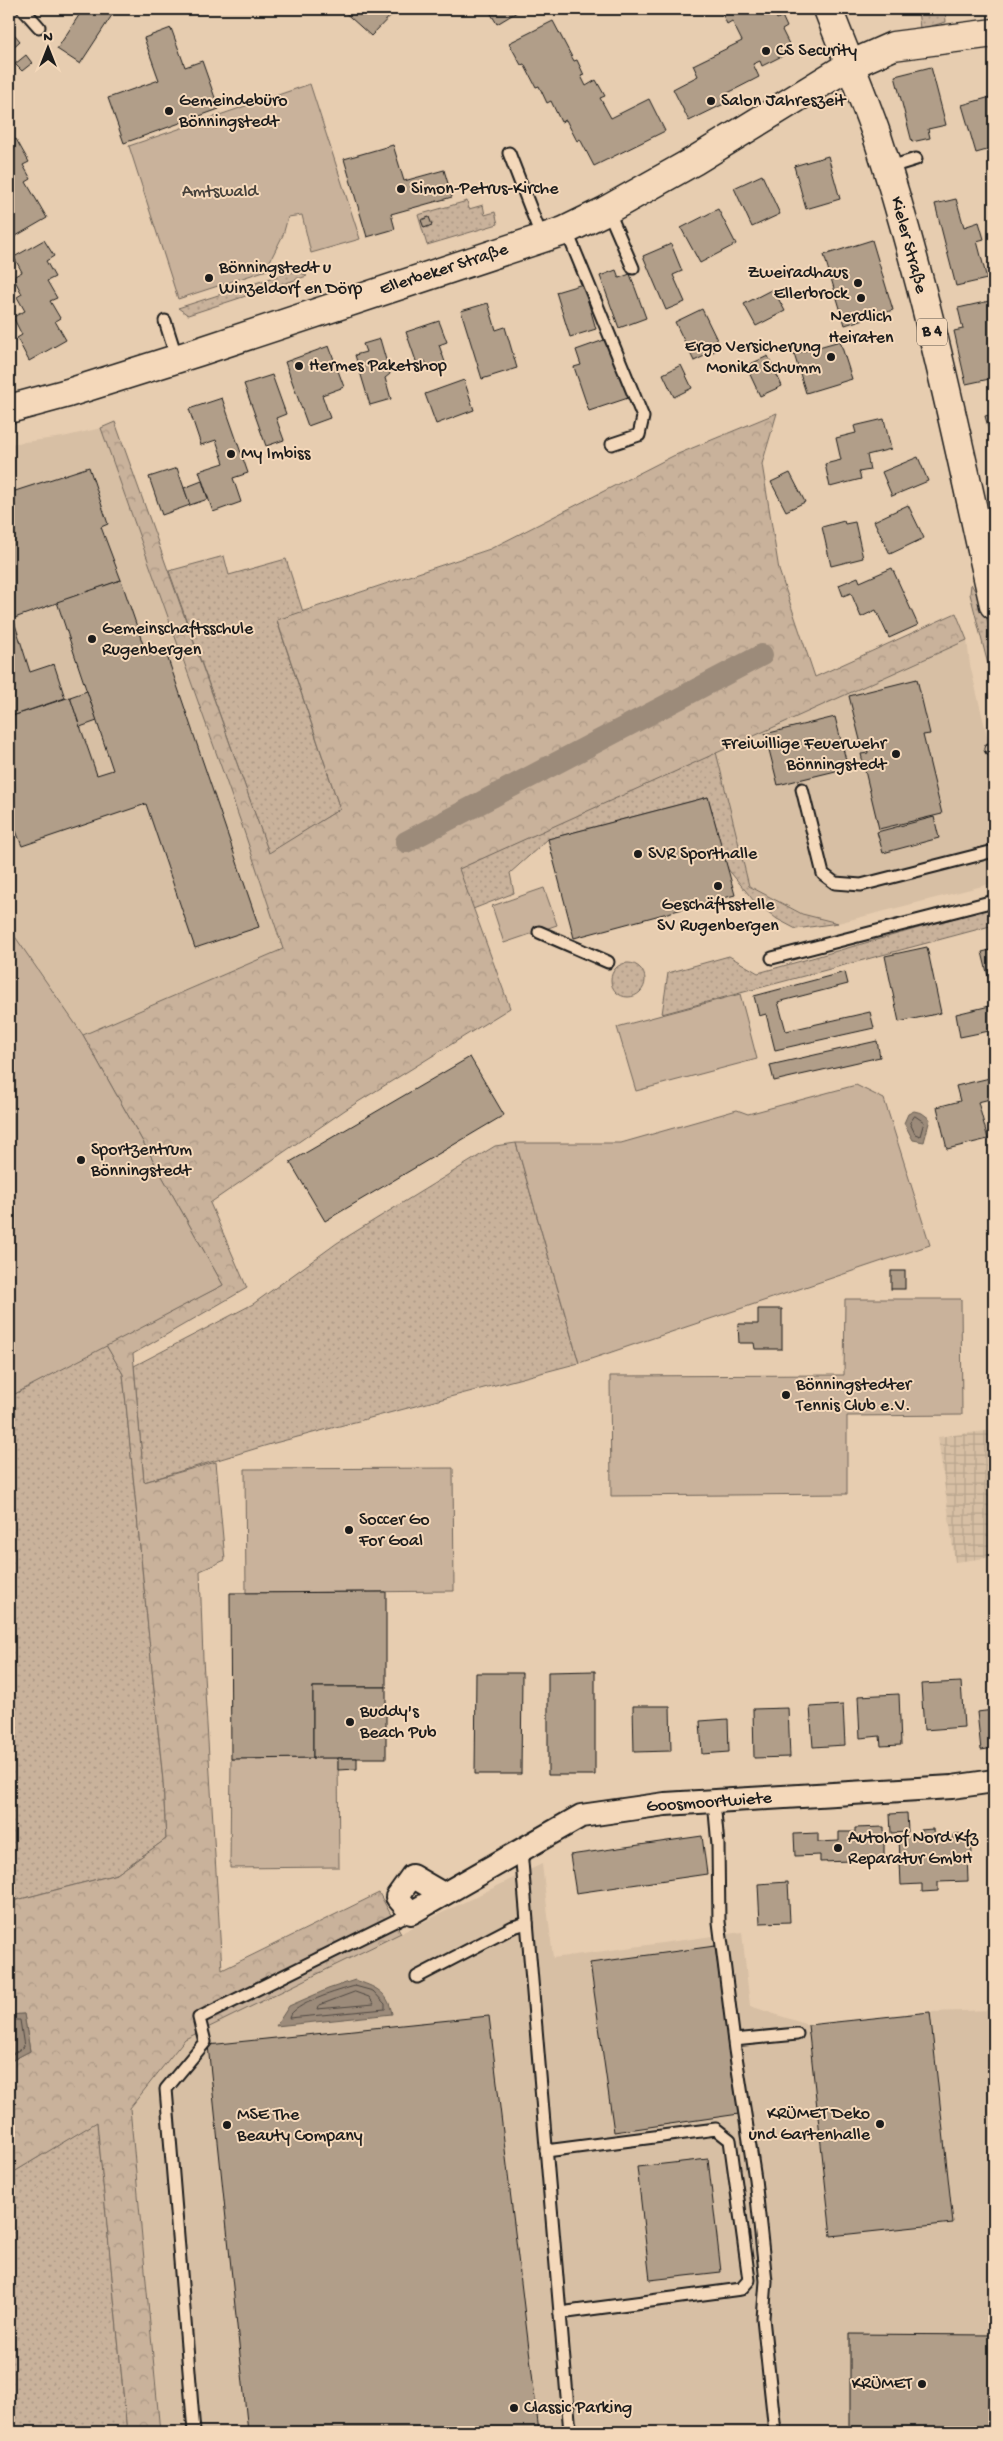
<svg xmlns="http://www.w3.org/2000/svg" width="1003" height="2441" font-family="'Gochi Hand',sans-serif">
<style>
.built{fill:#d7bfa4}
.industrial{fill:url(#industrial-grid)}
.grass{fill:url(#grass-dots);stroke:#72675c}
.forest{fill:url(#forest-crowns);stroke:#72675c}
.park{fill:#c9b29b;stroke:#72675c}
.water{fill:#9c8b7a;stroke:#695f54}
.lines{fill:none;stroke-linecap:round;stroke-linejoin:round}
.shore{stroke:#4f4842;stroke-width:1}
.canal{stroke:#9c8b7a;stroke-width:22}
.building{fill:#b19e89;stroke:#1c1c1c}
.lane-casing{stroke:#1c1c1c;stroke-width:15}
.street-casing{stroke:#1c1c1c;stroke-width:26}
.secondary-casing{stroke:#1c1c1c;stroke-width:31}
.primary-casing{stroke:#1c1c1c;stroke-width:31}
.lane{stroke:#f4d8ba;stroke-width:11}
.street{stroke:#f4d8ba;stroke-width:22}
.secondary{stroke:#f4d8ba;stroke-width:28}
.primary{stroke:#f4d8ba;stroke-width:28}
.poi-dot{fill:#1c1c1c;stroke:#f4d8ba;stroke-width:2}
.labels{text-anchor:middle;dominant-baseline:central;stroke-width:4;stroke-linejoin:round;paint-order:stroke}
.shield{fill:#f4d8ba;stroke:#5d544b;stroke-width:1}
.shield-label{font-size:16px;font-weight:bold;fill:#1c1c1c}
.poi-label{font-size:18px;fill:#1c1c1c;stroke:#f4d8ba;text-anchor:start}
.park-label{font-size:18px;fill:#47423c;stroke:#f4d8ba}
.street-label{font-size:18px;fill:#1c1c1c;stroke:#f4d8ba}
</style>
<defs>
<pattern id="industrial-grid" width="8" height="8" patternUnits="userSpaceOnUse" patternTransform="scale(1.25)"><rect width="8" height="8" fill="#d7bfa4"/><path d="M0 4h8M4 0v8" fill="none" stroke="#b8a48d"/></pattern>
<pattern id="grass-dots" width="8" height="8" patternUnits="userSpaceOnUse" patternTransform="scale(1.25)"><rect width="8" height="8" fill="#c9b29b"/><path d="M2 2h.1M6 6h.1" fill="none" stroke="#ac9885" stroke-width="1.8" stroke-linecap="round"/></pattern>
<pattern id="forest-crowns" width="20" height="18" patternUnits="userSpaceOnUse" patternTransform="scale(1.25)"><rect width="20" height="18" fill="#c9b29b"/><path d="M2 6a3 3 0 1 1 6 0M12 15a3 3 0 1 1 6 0" fill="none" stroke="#ac9885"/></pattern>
</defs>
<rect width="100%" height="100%" fill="#e7cdb0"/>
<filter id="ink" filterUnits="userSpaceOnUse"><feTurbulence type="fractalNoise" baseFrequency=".02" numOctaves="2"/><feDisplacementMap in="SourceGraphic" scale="10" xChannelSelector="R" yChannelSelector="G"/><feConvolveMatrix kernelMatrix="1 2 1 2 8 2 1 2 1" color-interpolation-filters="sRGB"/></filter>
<g filter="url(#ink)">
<g class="built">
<polygon points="101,428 245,834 283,949 83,1035 9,928 9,444 63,437"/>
<polygon points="967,640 970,665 994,765 994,883 838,923 802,914 749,886 716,752"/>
<polygon points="542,1864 553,1958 742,1932 750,2006 808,2025 930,2012 994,2010 994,2432 160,2432 130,2108 185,2039"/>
</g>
<polygon class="industrial" points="994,1430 994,1557 955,1562 938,1437"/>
<g class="grass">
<polygon points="918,9 945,9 946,22 920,29"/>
<polygon points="467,201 469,209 483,205 485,215 495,212 498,224 427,245 418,215"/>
<polygon points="296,270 307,276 188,315 178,308"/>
<polygon points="224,556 229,575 286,559 303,612 277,621 340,809 269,854 169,571"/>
<path d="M971 584C992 617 994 651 994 688L970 594Z"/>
<polygon points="716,752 749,886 802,914 838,923 796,929 777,919 754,901 727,868 708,797 548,839 510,873 514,893 473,909 458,869"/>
<polygon points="994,907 994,925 662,1014 668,973 729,956 758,973"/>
<circle cx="628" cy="980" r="17"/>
<polygon points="516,1143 579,1363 271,1444 144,1482 134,1366 253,1304 337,1243 495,1146"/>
<polygon points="106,1345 123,1374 163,1781 166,1839 117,1874 9,1902 9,1397"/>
<polygon points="97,2121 127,2432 9,2432 9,2175"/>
</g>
<polygon class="forest" points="777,413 762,464 779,570 815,677 956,613 967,640 459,869 510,1008 345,1110 210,1203 247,1288 133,1354 144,1482 216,1462 225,1560 200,1571 203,1659 222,1970 379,1893 401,1933 185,2039 130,2108 160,2432 127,2432 97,2122 9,2175 9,2062 30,2051 24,2014 9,2015 9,1902 117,1874 166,1839 163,1781 123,1374 106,1345 223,1285 83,1035 283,949 245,834 101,428 115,422 269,853 340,809 277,620 490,549 673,456"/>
<g class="park">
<polygon points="310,84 360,239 311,253 302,215 288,217 283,235 267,267 270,269 178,299 129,146"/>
<polygon points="544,888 557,925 504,943 492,906"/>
<polygon points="9,928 83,1035 223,1285 9,1397"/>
<polygon points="740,994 757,1059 636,1091 617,1027"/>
<polygon points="856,1085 884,1099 930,1245 579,1363 516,1143 621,1143 737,1110 748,1114"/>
<polygon points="845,1299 961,1299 962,1415 847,1416 847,1494 611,1496 610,1376 844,1375"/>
<polygon points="453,1468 454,1591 246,1593 245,1469"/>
<polygon points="338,1758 339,1867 230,1868 231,1759"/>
</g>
<g class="water">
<polygon points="914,1111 922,1113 930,1119 924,1142 913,1140 904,1123 908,1114"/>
<path d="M355 1980C375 1987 388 1991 392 2014L276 2026 289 2006 328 1989Z"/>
<polygon points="24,2014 30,2051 9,2062 9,2015"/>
</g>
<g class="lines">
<g class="shore">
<polygon points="915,1116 924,1122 920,1136 915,1134 910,1123"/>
<path d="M355 1986 373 1991 385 2004V2009L289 2018C292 2004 340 1990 355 1986Z"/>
<polygon points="355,1992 369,1997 374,2004 317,2009 318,2006"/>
<polyline points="9,2020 20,2020 24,2047 9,2056"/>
</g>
<polyline class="canal" points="406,842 762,655"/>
</g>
<g class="building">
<polygon points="83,9 116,9 80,64 57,49"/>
<polygon points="341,9 397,9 371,36"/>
<polygon points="488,9 522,9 497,24"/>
<polygon points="720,9 772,9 777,19 782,16 787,27 782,30 789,44 781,48 784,55 762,66 760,61 753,64 759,77 726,94 730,101 689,121 673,89 698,76 693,65 742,41 732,21 727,24"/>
<polygon points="553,21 574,61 577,60 584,75 581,76 586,86 596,80 605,96 600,98 611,118 649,99 665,131 594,166 580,139 577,141 566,120 561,122 551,101 547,103 539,86 536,87 524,64 521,65 509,43"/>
<polygon points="9,28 20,41 9,51"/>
<polygon points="171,28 185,67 202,61 219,109 124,143 108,98 159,80 144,38"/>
<polygon points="26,55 32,63 22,71 15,64"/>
<polygon points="931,67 946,125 928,129 930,138 912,142 895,76"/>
<polygon points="994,96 994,148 976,153 962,105"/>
<polygon points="16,139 29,162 23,165 31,179 26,182 47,218 9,240 9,143"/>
<polygon points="393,145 404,181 444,170 452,197 391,214 395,229 367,237 344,159"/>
<polygon points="828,156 840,199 806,209 794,166"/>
<polygon points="762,175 780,214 752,227 734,188"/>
<polygon points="956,199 964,227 979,222 984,239 977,241 987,279 956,286 935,204"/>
<polygon points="718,209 736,244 700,263 681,228"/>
<polygon points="429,217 432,225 424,228 421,220"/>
<polygon points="44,240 54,256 46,261 55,277 47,281 57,298 50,301 60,318 55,321 66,340 29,361 17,338 22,335 13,317 25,311 17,297 22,294 13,277 22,272 14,257"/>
<polygon points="872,240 893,310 845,325 824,255"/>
<polygon points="671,244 682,271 673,275 685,302 666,310 643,256"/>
<polygon points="616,270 619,278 630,274 646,318 619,328 600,276"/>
<polygon points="583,284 596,329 570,337 556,292"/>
<polygon points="773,289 785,311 756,326 744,304"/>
<polygon points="994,300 994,378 966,384 954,331 963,329 958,308"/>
<polygon points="488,303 496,330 505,327 517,368 482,379 461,311"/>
<polygon points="702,309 721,348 694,361 675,322"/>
<polygon points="439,321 447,342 439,345 446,365 429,371 425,361 417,364 406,332"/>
<polygon points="380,339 390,374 385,378 391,399 370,405 355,355 366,352 363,344"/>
<polygon points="607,339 628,398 589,411 574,367 581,365 576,350"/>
<polygon points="840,341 852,379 806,393 794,354"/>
<polygon points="329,346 344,387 322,395 330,418 308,426 285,362"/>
<polygon points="768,356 782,386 760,396 746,366"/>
<polygon points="681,365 692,388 674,397 663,374"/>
<polygon points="272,375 286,414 276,418 284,440 266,446 244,384"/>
<polygon points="464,380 474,410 436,424 425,394"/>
<polygon points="222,398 248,473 233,478 241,502 213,512 199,471 224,463 216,440 201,445 189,409"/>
<polygon points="994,414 994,444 993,444 985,416"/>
<polygon points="884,419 891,449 867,455 870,470 859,472 861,479 830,487 825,464 841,460 836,438 856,433 854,426"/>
<polygon points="918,457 928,481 892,496 882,472"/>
<polygon points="89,467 108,524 101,527 121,580 9,620 9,493"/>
<polygon points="177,468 190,505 162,515 149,477"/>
<polygon points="790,473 805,502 786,511 771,482"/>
<polygon points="202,481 208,499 190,505 184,488"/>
<polygon points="908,505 924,538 890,554 874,521"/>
<polygon points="844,521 845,524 855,522 863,558 831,566 822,527"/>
<polygon points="892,568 918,625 889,638 876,610 861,617 851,593 843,596 839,585 858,577 860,582"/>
<polygon points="121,580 147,656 165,650 259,927 195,948 146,804 22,846 16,831 9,833 9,717 70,697 97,775 113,770 57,602"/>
<polygon points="13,618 30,672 54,664 65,698 9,717 9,620"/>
<polygon points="917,679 930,734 923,735 942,814 879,829 861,754 868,753 867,747 862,748 849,696"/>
<polygon points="87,691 97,721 80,727 70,697"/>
<polygon points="835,717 848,768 778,785 765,734"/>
<polygon points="708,797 735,895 574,938 548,839"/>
<polygon points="934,817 939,838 883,853 877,832"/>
<polygon points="927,947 941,1013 899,1022 885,956"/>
<polygon points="994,949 994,1001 982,952"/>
<polygon points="845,972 848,984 778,1002 786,1031 870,1012 874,1028 775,1050 766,1014 759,1016 754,996"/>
<polygon points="994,1005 994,1030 960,1037 956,1014"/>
<polygon points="877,1041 880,1057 774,1081 770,1065"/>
<polygon points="470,1057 504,1115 325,1221 290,1162"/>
<polygon points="994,1077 994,1098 978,1102 988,1139 947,1149 937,1107 960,1101 956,1086"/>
<rect x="891" y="1271" width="14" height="18"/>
<polygon points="758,1309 782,1309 782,1349 755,1349 754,1343 739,1343 738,1324 758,1324"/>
<polygon points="386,1592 386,1687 313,1687 313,1758 231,1759 230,1593"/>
<polygon points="595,1671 595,1775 548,1775 548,1672"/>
<polygon points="476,1673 522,1673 521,1774 475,1774"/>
<polygon points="961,1682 964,1727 924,1730 921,1684"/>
<rect x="313" y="1687" width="73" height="71"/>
<polygon points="899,1694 901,1745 881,1746 880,1736 860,1738 858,1696"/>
<polygon points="843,1705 845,1745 813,1747 810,1707"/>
<polygon points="633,1706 670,1706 671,1751 634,1752"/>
<polygon points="788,1708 790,1757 754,1758 753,1709"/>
<polygon points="994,1710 994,1748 981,1750 977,1712"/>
<polygon points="728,1719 729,1752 702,1754 700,1721"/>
<polygon points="338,1758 357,1758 357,1769 338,1770"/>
<polygon points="907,1813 908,1832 891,1833 890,1814"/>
<polygon points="884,1827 884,1860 820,1862 820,1855 795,1856 794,1834 818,1833 818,1842 839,1841 839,1832 855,1832 855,1828"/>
<polygon points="933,1829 934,1840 954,1839 954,1834 971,1833 972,1853 967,1854 968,1881 938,1882 938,1891 922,1892 922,1884 901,1885 899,1837 920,1836 920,1830"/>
<polygon points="702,1836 707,1874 576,1893 570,1855"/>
<polygon points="788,1882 790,1922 760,1923 758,1884"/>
<polygon points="715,1946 739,2114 614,2132 590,1963"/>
<polygon points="930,2012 953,2223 831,2236 808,2025"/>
<polygon points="489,2016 539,2432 248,2432 208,2045"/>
<polygon points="708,2159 721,2272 650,2280 637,2167"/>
<polygon points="850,2334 994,2335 994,2432 850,2432"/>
</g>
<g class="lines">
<g class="lane-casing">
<g id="lane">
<polyline points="23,9 39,27"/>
<polyline points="509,153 542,238"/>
<polyline points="887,168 916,159"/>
<polyline points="608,210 633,268"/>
<polyline points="564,231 572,244 643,417 639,435 612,444"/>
<polyline points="165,321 177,359"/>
<polyline points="991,749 994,748"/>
<polyline points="802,789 823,874 835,883 861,885 994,851"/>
<polyline points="539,932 608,962"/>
<polyline points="772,958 994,901"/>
<polyline points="714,1801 718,1845 719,1922 735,2050 755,2179 766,2281 763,2318 775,2432"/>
<polyline points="521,1850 570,2432"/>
<polyline points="417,1977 513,1927 527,1923"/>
<polyline points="734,2040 797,2034"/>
<polyline points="546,2151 716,2129 730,2140 749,2280 741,2289 560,2313"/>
<polyline points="194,2432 166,2089 205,2042 199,2018 411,1913"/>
</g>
</g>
<g class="street-casing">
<polyline id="street" points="443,1894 412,1876 397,1897 411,1913 581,1816 665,1804 952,1787 994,1781"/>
</g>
<g class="secondary-casing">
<polyline id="secondary" points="9,409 68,393 198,352 564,231 605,211 694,161 850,65 893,46 994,33"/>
</g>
<g class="primary-casing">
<path id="primary" d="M828 9C844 51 862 93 877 136 927 289 959 448 994 605"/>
</g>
<use href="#lane" class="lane"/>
<use href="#street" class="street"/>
<use href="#secondary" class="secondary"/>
<use href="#primary" class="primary"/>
</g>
</g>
<g class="poi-dot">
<circle cx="766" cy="51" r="5"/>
<circle cx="711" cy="101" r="5"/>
<circle cx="169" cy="111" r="5"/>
<circle cx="401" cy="189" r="5"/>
<circle cx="209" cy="278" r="5"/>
<circle cx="858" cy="283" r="5"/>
<circle cx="861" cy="298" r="5"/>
<circle cx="831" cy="357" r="5"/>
<circle cx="299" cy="366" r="5"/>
<circle cx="231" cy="454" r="5"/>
<circle cx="92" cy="639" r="5"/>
<circle cx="896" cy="754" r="5"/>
<circle cx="638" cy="854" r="5"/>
<circle cx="718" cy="886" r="5"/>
<circle cx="81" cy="1160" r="5"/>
<circle cx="786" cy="1395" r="5"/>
<circle cx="349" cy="1530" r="5"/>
<circle cx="350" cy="1722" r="5"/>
<circle cx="838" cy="1848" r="5"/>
<circle cx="880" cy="2124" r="5"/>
<circle cx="227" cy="2125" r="5"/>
<circle cx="922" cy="2384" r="5"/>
<circle cx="514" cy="2408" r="5"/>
</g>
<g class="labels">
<rect class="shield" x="917" y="318.5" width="30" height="27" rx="4"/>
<g class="shield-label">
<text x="932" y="332">B 4</text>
</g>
<g class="poi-label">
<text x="776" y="51">CS Security</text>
<text x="179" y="101">Gemeindebüro<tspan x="179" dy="21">Bönningstedt</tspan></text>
<text x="721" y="101">Salon Jahreszeit</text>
<text x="411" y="189">Simon-Petrus-Kirche</text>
<text x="219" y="268">Bönningstedt u<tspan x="219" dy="21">Winzeldorf en Dörp</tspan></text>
<text x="848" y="273" text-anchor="end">Zweiradhaus<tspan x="848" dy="21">Ellerbrock</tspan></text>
<text x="861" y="317" text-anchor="middle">Nerdlich<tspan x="861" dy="21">Heiraten</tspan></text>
<text x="821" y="347" text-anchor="end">Ergo Versicherung<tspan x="821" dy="21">Monika Schumm</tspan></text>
<text x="309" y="366">Hermes Paketshop</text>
<text x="241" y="454">My Imbiss</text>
<text x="102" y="629">Gemeinschaftsschule<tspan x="102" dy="21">Rugenbergen</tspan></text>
<text x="886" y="744" text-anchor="end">Freiwillige Feuerwehr<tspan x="886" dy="21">Bönningstedt</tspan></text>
<text x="648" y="854">SVR Sporthalle</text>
<text x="718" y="905" text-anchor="middle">Geschäftsstelle<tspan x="718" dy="21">SV Rugenbergen</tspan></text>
<text x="91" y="1150">Sportzentrum<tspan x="91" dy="21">Bönningstedt</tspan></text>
<text x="796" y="1385">Bönningstedter<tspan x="796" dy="21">Tennis Club e.V.</tspan></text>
<text x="359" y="1520">Soccer Go<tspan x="359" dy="21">For Goal</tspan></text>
<text x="360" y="1712">Buddy's<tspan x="360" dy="21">Beach Pub</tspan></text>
<text x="848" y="1838">Autohof Nord Kfz<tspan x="848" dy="21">Reparatur GmbH</tspan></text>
<text x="870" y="2114" text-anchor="end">KRÜMET Deko<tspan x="870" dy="21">und Gartenhalle</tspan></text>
<text x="237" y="2115">MSE The<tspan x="237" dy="21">Beauty Company</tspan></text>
<text x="912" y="2384" text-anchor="end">KRÜMET</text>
<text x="524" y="2408">Classic Parking</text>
</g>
<g class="park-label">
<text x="220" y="192">Amtswald</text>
</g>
<g class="street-label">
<text transform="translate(908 245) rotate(75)">Kieler Straße</text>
<text transform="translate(444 270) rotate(-18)">Ellerbeker Straße</text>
<text transform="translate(709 1803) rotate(-4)">Goosmoortwiete</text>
</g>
</g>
<rect width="1003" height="2441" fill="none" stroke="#f4d8ba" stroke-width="30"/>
<rect x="15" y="15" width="973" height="2411" fill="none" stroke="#1c1c1c" stroke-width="2" filter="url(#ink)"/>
<g transform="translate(48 48)" stroke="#f4d8ba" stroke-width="4" paint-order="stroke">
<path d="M0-4L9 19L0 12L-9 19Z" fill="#1c1c1c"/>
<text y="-8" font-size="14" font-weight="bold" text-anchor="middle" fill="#1c1c1c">N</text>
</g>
</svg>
